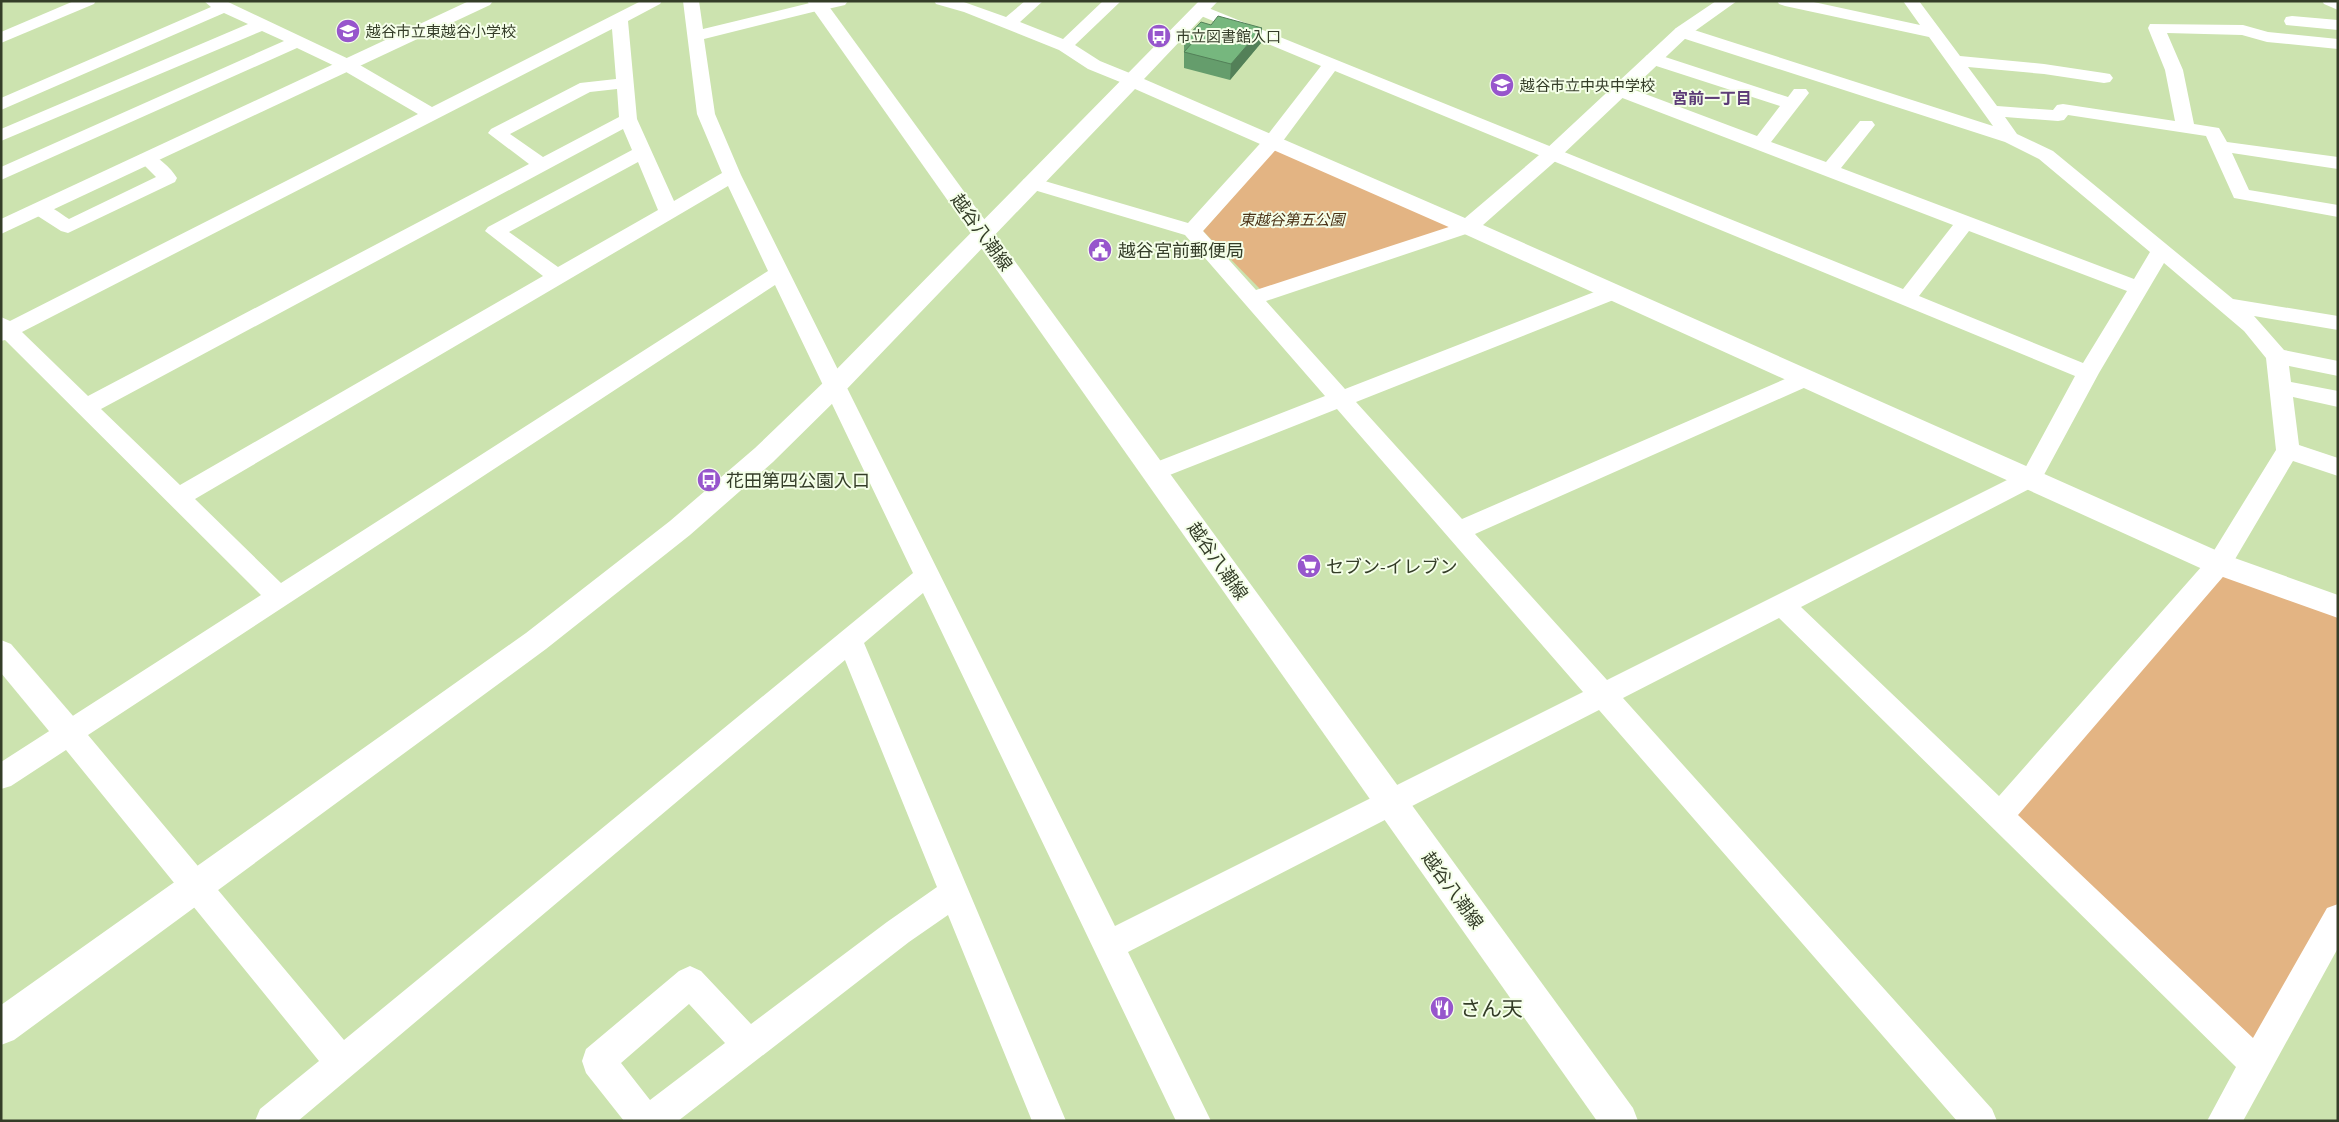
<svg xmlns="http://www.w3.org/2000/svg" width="2339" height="1122" font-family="'Source Serif 4','Noto Sans JP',serif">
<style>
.green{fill:#e3b483}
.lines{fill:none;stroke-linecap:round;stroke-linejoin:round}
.minor{fill:#fff;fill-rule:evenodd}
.tertiary{fill:#fff;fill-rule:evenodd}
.secondary{fill:#fff;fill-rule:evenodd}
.wall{fill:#659d6c}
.shaded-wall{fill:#538058}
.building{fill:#76b77e;stroke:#538058}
.labels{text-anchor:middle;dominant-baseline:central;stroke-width:4;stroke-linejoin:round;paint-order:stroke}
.far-poi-label{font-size:15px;fill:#343d28;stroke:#f5ffe9;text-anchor:start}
.far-park-label{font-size:15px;font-style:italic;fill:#4b3317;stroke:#f5ffe9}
.far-neighbourhood-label{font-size:16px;font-weight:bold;fill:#5c3c77;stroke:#f5ffe9}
.street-label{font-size:18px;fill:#343d28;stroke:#f5ffe9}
.poi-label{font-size:18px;fill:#343d28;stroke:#f5ffe9;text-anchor:start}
.near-poi-label{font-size:21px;fill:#343d28;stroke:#f5ffe9;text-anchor:start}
</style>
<rect width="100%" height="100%" fill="#cce3af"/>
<g class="green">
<polygon points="1276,148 1454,227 1261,290 1203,231"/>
<polygon points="2225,574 2338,615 2338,903 2257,1051 2011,817"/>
</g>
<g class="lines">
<g class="minor">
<polygon points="74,1 96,1 94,4 1,43 1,32"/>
<path d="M204 1H226L353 61 432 107 641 1H662L660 4 628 21 637 119 674 201 722 173 697 114 683 1H699L703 29 818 1 825 3 827 6 825 9 704 39 715 114 741 175 1115 926 1583 692 1337 409 1162 478 1154 481 1146 478 1142 472 1146 466 1325 396 1185 235 1024 187 1021 183 1024 179 1031 177 1188 223 1266 137 1321 66 1194 13 1192 10 1194 7H1206L1903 289 1953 225 1612 94 1609 90 1612 86H1624L1757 136 1780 106 1647 63 1644 59 1647 55H1659L1788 97 1794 89H1806L1809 93 1771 142 1826 162 1860 121H1872L1875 125 1841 168 2134 279 2150 252 2039 159 2005 142 1676 36 1674 32 1676 28H1688L1993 126 1929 37 1785 6 1779 4 1777 1H1809L1920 25 1903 1H1919L1960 56 2044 64 2104 73 2110 74 2113 78 2110 82 2104 83 2044 74 1968 67 1997 106 2053 110 2057 105 2063 104 2175 121 2165 70 2148 28 2150 24 2243 25 2268 32 2338 39V49L2267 42 2242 35 2167 33 2183 70 2194 124 2219 128 2227 142 2338 157V169L2232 153 2249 190 2338 205V217L2234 198 2206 136 2068 115 2064 120 2058 121 2005 117 2017 134 2053 151 2233 299 2338 316V330L2254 316 2284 350 2338 361V376L2289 366 2291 382 2338 391V407L2293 397 2299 445 2338 458V476L2293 461 2228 571 2018 815 2253 1038 2327 908 2338 904V948L2243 1121H2207L2236 1067 1779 618 1623 698 1992 1109 1997 1121H1957L1599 710 1128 952 1211 1121H1176L923 593 864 643 1066 1121H1032L948 915 909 942 678 1121H624L586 1073 582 1061 586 1049 679 971 690 966 701 971 751 1024 887 922 937 887 845 660 298 1121H255L260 1109 319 1061 66 750 11 786 1 789V762L261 595 5 340 1 341V317L10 321 418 114 341 69 297 48 1 180V167L284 41 262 31 1 141V129L248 24 224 13 1 110V98L211 7ZM612 29 616 79 580 83 491 129 488 133 529 164 88 396 22 332ZM1335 71 2075 376 2023 472 1607 680 1475 534 1815 383 1818 378 1815 373 1807 370 1799 373 1462 519 1356 402 1621 297 1624 292 1621 287 1614 285 1607 287 1345 389 1266 301 1475 231 1478 227 1475 223 1468 221 1461 223 1256 290 1203 231 1280 145ZM617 89 619 117 543 157 510 134 590 92ZM623 129 632 150 488 227 485 231 543 276 180 485 101 409ZM638 162 658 210 558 267 509 232ZM728 186 768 271 281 583 195 499ZM1969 231 2127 291 2083 363 1919 296ZM2164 263 2244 331 2266 358 2276 450 2210 557 1999 796 1801 607 2039 484 2099 373ZM775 285 913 573 344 1040 88 735ZM689 1004 725 1043 650 1100 621 1063Z"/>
<polygon points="934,1 961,1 1006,17 1025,1 1043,1 1020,22 1063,39 1103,1 1121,1 1075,45 1100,61 1137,76 1140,80 1137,84 1125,84 1088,69 1059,50 964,12 936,4"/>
<polygon points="2322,1 2338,1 2338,10 2324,4"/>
<polygon points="2292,16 2338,20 2338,30 2286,25 2284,21 2286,17"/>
<path d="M147 153C158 156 171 168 177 178L175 182 68 233 61 231 33 213 30 209 33 205C47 201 58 212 69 219L156 177 138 159 140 155Z"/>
</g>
<g class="tertiary">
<polygon points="469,1 493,1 490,5 1,234 1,219"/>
<polygon points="816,1 848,1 845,5 819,11 813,10 810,6"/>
<polygon points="1199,1 1218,1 1144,79 1465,218 1545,150 1676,28 1716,1 1737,1 1688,36 1559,158 1483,225 2229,556 2338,595 2338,618 2209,572 1460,232 1135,89 844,392 773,462 690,535 546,649 14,1040 1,1045 1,1005 526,633 670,521 755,448 826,380"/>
<polygon points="1,640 11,644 80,724 84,733 80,742 69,746 58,742 1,673"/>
</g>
<polygon class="secondary" points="807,1 825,1 1633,1108 1638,1121 1597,1121"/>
</g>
<polygon class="wall" points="1211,25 1262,28 1261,43 1230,80 1184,68 1184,40"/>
<polygon class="shaded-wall" points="1262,28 1261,43 1230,80 1231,64"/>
<polygon class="building" points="1218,16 1262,28 1231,64 1184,52 1193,42 1184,40 1201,22 1211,25"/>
<defs>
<g id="school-disc" transform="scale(1.25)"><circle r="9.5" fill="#9756cc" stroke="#f5ffe9"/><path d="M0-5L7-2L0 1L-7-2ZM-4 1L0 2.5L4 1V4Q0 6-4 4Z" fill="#fff"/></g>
<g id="bus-disc" transform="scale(1.25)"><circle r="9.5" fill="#9756cc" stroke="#f5ffe9"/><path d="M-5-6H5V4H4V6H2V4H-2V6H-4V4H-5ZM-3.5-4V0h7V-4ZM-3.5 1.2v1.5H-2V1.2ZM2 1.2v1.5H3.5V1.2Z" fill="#fff"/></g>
<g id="civic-disc" transform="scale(1.25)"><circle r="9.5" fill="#9756cc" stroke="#f5ffe9"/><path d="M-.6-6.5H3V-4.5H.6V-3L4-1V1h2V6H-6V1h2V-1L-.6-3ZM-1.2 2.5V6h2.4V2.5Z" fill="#fff"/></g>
<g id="supermarket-disc" transform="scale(1.25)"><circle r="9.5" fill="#9756cc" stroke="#f5ffe9"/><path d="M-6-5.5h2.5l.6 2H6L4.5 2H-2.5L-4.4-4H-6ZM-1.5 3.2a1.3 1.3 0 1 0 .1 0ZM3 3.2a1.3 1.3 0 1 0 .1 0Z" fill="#fff"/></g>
<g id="restaurant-disc" transform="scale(1.25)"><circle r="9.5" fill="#9756cc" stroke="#f5ffe9"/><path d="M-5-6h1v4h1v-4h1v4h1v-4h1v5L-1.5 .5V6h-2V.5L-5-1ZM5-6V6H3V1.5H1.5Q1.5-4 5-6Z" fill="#fff"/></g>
</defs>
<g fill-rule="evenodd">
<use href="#school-disc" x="348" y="31"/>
<use href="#bus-disc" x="1159" y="36"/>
<use href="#school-disc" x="1502" y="85"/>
<use href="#civic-disc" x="1100" y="250"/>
<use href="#bus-disc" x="709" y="480"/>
<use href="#supermarket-disc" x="1309" y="566"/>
<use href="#restaurant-disc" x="1442" y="1008"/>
</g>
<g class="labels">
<g class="far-poi-label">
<text x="366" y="31">越谷市立東越谷小学校</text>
<text x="1176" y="36">市立図書館入口</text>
<text x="1520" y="85">越谷市立中央中学校</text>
</g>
<g class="far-park-label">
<text x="1292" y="219">東越谷第五公園</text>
</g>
<g class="far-neighbourhood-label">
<text x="1712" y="98">宮前一丁目</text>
</g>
<g class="street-label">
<text transform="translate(982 232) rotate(54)">越谷八潮線</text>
<text transform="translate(1218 561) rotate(55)">越谷八潮線</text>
<text transform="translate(1453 890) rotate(54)">越谷八潮線</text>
</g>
<g class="poi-label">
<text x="1118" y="250">越谷宮前郵便局</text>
<text x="726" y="480">花田第四公園入口</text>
<text x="1326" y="566">セブン-イレブン</text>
</g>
<g class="near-poi-label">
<text x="1460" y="1008">さん天</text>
</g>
</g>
<rect width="2339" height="1122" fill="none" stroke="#343d28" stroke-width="5"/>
</svg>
